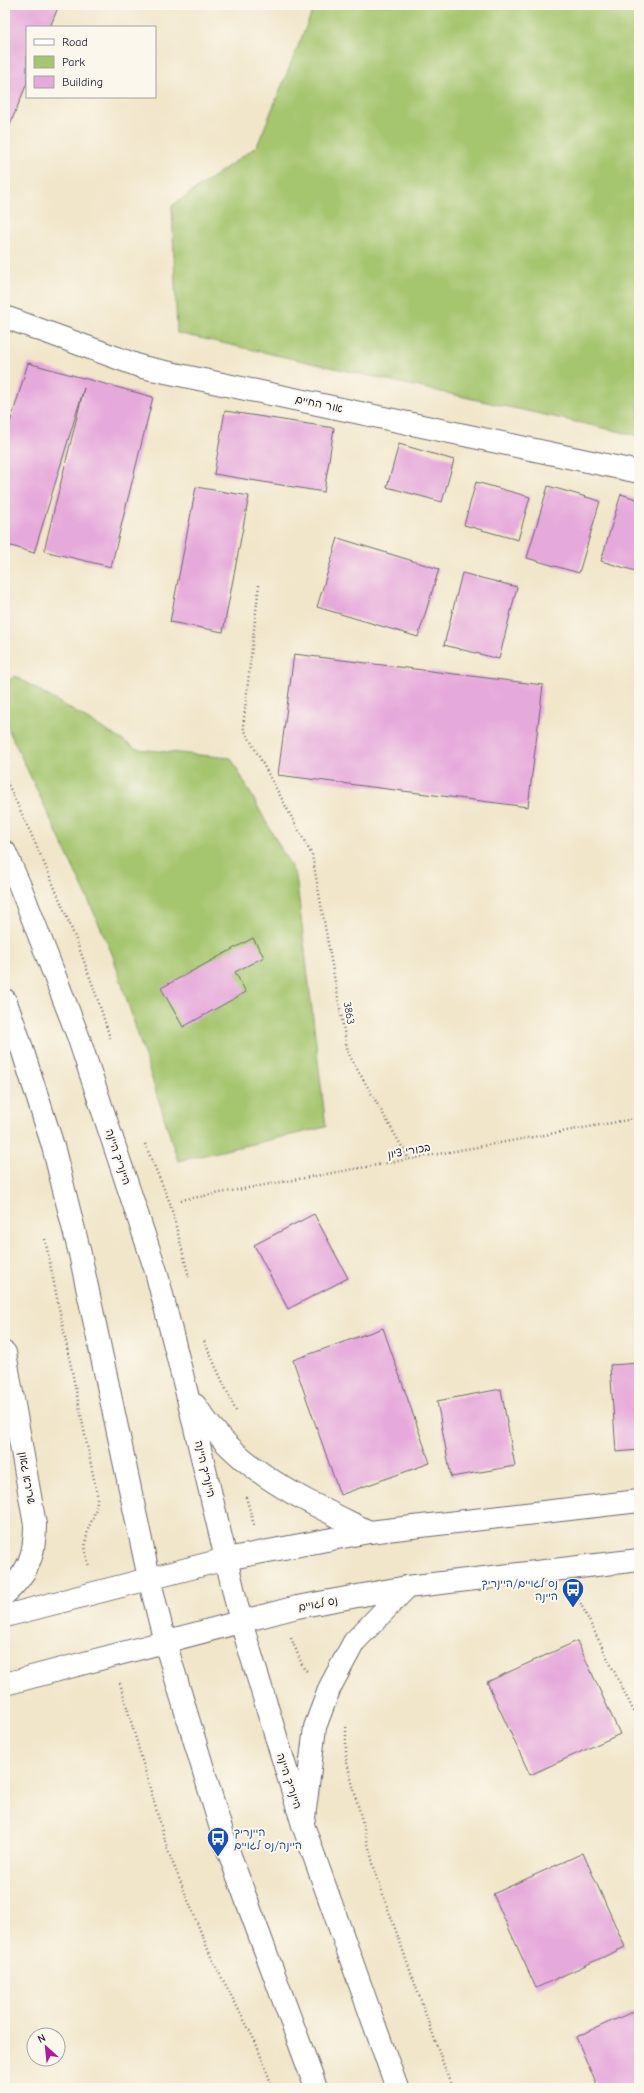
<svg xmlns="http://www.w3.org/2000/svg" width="644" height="2093" font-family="'Comic Neue','Playpen Sans Hebrew',sans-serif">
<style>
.green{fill:#a5c56e;stroke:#647454}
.building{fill:#e6a9db}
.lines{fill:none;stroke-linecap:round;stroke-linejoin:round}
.minor-casing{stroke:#6a676d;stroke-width:24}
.tertiary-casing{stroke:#6a676d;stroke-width:24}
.secondary-casing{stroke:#6a676d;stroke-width:24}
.path{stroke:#6a676d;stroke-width:2.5;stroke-dasharray:1 3;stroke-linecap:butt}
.minor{stroke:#fff;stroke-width:22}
.tertiary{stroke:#fff;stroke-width:22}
.secondary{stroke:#fff;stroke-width:22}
.labels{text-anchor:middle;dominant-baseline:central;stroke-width:4;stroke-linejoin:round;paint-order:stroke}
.street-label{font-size:11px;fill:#22223b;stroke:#fbf7ec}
.transit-label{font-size:11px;fill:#164399;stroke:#fbf7ec;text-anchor:end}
</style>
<rect width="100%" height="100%" fill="#fbf7ec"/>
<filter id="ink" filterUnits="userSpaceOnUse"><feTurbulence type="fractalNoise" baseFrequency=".025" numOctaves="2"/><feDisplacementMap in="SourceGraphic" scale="8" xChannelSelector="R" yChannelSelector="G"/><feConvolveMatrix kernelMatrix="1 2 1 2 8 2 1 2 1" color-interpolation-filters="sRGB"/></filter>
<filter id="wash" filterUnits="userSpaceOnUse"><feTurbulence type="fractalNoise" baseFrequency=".012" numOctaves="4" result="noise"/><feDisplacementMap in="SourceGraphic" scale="16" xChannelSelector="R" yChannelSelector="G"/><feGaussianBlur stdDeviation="0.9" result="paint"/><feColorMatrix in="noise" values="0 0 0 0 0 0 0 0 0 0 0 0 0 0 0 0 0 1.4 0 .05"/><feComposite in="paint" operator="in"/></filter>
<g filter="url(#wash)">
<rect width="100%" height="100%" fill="#f1e6ca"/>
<g class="green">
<polygon points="315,5 639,5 639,436 177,333 172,206 257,146"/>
<polygon points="15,676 137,749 231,758 296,876 326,1127 178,1161 113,956 87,897 5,722 5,683"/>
</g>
<g id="blocks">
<g class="building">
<polygon points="5,5 59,5 50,27 27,27 27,83 5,137"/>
<polygon points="28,363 153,397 111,567 44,551 84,388 34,553 5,544 5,440"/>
<polygon points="225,411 334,428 324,492 214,474"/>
<polygon points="399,444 454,460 442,502 387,487"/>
<polygon points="476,482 530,497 518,540 464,525"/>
<polygon points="548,486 600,501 579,573 527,558"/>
<polygon points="196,487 249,496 223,632 170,622"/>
<polygon points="621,494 639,500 639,572 601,561"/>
<polygon points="338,538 439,569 418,637 317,607"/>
<polygon points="462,573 517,587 499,659 444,645"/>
<polygon points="294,654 543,685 528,807 278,775"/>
<polygon points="253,938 264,957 235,972 246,992 183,1027 161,988"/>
<polygon points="314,1214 348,1278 288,1309 254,1245"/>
<polygon points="383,1328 430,1463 340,1495 293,1360"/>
<polygon points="639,1363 639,1450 616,1452 610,1365"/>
<polygon points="501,1389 515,1466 451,1477 437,1401"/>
<polygon points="577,1641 620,1734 530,1775 487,1682"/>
<polygon points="583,1853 625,1947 536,1988 493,1894"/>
<polygon points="639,2009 639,2088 598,2088 576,2037"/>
</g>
</g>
</g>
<g filter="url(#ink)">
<use href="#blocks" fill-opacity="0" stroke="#6a676d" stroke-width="1"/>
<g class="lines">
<g class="minor-casing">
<g id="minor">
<polyline points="5,317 142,367 639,472"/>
<path d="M5 1353 35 1525C35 1556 28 1573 5 1594"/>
</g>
</g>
<g class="tertiary-casing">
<g id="tertiary">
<polyline points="5,1616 226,1559 369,1532 639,1501"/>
<polyline points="5,1684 297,1607 407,1587 639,1560"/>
</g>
</g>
<g class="secondary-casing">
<g id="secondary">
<polyline points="5,852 20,886 78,1036 156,1271 187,1394 241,1622 303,1825 397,2088"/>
<polyline points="5,1000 15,1027 53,1146 80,1254 149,1578 165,1642 225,1842 316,2088"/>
<path d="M195 1405C240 1473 299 1497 369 1532"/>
<polyline points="304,1818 315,1727 330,1687 354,1642 407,1587"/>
</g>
</g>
<g class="path">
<polyline points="259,585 243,727 312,855 348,1053 409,1159"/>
<path d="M5 778C45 862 83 949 110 1038"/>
<polyline points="145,1144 170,1203 189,1277"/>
<polyline points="181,1200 639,1118"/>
<path d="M45 1239 97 1494C98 1513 90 1518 87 1535 84 1546 86 1556 89 1566"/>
<polyline points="204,1341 236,1411"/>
<polyline points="246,1497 254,1525"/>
<polyline points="577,1596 639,1722"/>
<polyline points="291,1638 304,1669 307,1671"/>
<polyline points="120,1683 168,1851 211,1957 255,2041 273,2088"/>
<polyline points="346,1727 346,1759 376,1875 452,2088"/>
</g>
<use href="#minor" class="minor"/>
<use href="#tertiary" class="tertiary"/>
<use href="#secondary" class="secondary"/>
</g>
</g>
<defs>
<g id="bus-pin" transform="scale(1.15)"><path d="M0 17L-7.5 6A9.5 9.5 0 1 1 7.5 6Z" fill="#1a4fb4" stroke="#fbf7ec"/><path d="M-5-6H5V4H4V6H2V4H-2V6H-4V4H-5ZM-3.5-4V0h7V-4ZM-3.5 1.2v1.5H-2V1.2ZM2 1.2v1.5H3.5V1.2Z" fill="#fff"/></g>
</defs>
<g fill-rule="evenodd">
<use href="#bus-pin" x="573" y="1589"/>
<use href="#bus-pin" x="218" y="1838"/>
</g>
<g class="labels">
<g class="street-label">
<text transform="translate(319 404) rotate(12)">אור החיים</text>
<text transform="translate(349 1013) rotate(80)">3863</text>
<text transform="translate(409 1151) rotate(-10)">בכורי ציון</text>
<text transform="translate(118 1157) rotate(72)">היינריך היינה</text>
<text transform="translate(205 1469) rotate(77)">היינריך היינה</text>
<text transform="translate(27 1478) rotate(80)">שרירא גאון</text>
<text transform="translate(318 1604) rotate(-11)">נס לגויים</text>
<text transform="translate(289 1781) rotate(72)">היינריך היינה</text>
</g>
<g class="transit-label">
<text x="558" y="1583">נס לגויים/היינריך<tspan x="558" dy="13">היינה</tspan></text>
<text x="234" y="1832" text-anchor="start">היינריך<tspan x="234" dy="13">היינה/נס לגויים</tspan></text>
</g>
</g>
<rect width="644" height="2093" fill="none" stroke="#fbf7ec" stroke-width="20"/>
<rect x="26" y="26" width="130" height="72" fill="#fbf7ec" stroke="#a4a2a5"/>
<rect x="34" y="39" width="20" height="6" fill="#ffffff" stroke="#a4a2a5"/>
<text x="62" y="46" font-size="12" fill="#22223b">Road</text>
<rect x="34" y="56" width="20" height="12" fill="#a5c56e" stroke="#a4a2a5"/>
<text x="62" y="66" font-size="12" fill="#22223b">Park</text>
<rect x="34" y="76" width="20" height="12" fill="#e6a9db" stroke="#a4a2a5"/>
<text x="62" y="86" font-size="12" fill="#22223b">Building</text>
<g transform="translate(46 2047) rotate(333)"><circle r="19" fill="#fbf7ec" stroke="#a4a2a5"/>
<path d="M0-3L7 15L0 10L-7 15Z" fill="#b5179e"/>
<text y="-6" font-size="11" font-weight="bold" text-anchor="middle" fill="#22223b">N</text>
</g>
</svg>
